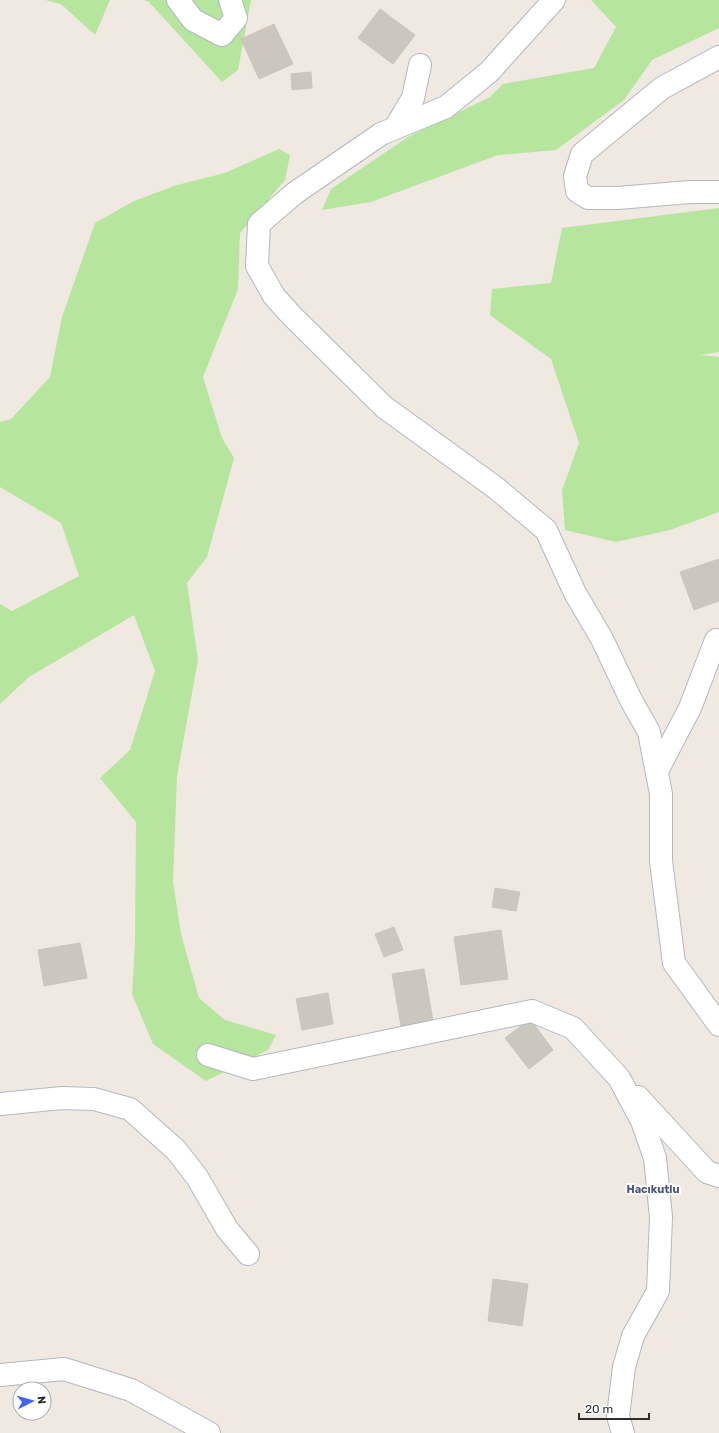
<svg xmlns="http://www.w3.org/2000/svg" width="719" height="1433" font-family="Rubik,sans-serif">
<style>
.green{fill:#b6e59e}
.building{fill:#cbc7bf;stroke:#cbc5ba}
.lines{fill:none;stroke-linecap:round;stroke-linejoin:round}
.minor-casing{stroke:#b4b7c1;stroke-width:24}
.minor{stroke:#fff;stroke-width:22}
.labels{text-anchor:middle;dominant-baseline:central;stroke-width:4;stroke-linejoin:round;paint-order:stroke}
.neighbourhood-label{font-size:11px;font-weight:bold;fill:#4d5680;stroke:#fff}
</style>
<rect width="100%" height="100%" fill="#efe9e1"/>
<g class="green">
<polygon points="45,0 110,0 95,35 61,4"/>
<polygon points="144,0 251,0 238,70 222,82 149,2"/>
<polygon points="591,0 719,0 719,28 652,60 624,100 556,150 498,155 371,202 322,210 331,189 408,137 490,97 503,84 594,68 616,27"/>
<polygon points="279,149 290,155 285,180 240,233 238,289 203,377 222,438 234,458 207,557 187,583 198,660 177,776 173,882 181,934 199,998 225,1020 276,1035 268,1050 206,1081 153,1044 132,994 135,944 136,822 100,778 130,750 155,671 134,615 29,677 0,704 0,604 12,611 79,576 61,523 0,487 0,422 11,419 50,377 62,317 95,223 134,201 177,185 225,173"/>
<polygon points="719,208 719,352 700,355 719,357 719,512 670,530 616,542 565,530 562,490 579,443 551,359 490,315 492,289 551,283 562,228"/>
</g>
<g class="building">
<polygon points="380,9 415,35 393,64 358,38"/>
<polygon points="274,24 293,64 259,79 241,39"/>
<polygon points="311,72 312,88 292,90 291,74"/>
<polygon points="719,559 719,601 694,610 680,572"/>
<polygon points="495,888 520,892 516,911 492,907"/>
<polygon points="394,927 403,950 384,957 375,934"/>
<polygon points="501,930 508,979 461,985 454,937"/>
<polygon points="80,943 87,978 44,986 38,950"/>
<polygon points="424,969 433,1021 401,1026 392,974"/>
<polygon points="328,993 333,1024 302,1030 296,999"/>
<polygon points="530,1019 553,1050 529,1069 505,1038"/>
<polygon points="493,1279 528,1284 522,1326 488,1321"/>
</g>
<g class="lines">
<g class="minor-casing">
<g id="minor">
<polyline points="178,0 193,20 222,35 236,18 230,0"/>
<polyline points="554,0 489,72 446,107 381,134 295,193 259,224 257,266 274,296 291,315 384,407 496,488 546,530 575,593 602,639 631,700 649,732 661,794 661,861 674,963 719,1025"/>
<polyline points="719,57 662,88 582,154 575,176 577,191 588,198 618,198 690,192 719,192"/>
<polyline points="395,128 413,98 420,65"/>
<polyline points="657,771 690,708 716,640"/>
<polyline points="208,1055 253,1069 532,1011 573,1028 619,1078 642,1121 655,1158 661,1217 658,1291 633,1336 624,1367 618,1416 623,1433"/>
<polyline points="638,1097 707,1172 719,1176"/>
<polyline points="0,1104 62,1098 94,1099 130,1109 176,1150 197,1177 227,1229 248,1254"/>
<polyline points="0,1375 64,1369 131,1390 209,1433"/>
</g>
</g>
<use href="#minor" class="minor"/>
</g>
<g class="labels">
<g class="neighbourhood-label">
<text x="653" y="1189">Hacıkutlu</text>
</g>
</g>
<g transform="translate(32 1401) rotate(84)"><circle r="19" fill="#ffffff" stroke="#ababab"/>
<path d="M0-3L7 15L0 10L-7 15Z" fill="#4264fb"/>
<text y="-6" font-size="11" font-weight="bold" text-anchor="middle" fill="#2e2e2e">N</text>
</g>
<path d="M579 1413v6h70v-6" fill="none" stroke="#2e2e2e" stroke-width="2"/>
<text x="585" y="1413" font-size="12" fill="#2e2e2e" stroke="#ffffff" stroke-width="3" paint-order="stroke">20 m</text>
</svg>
